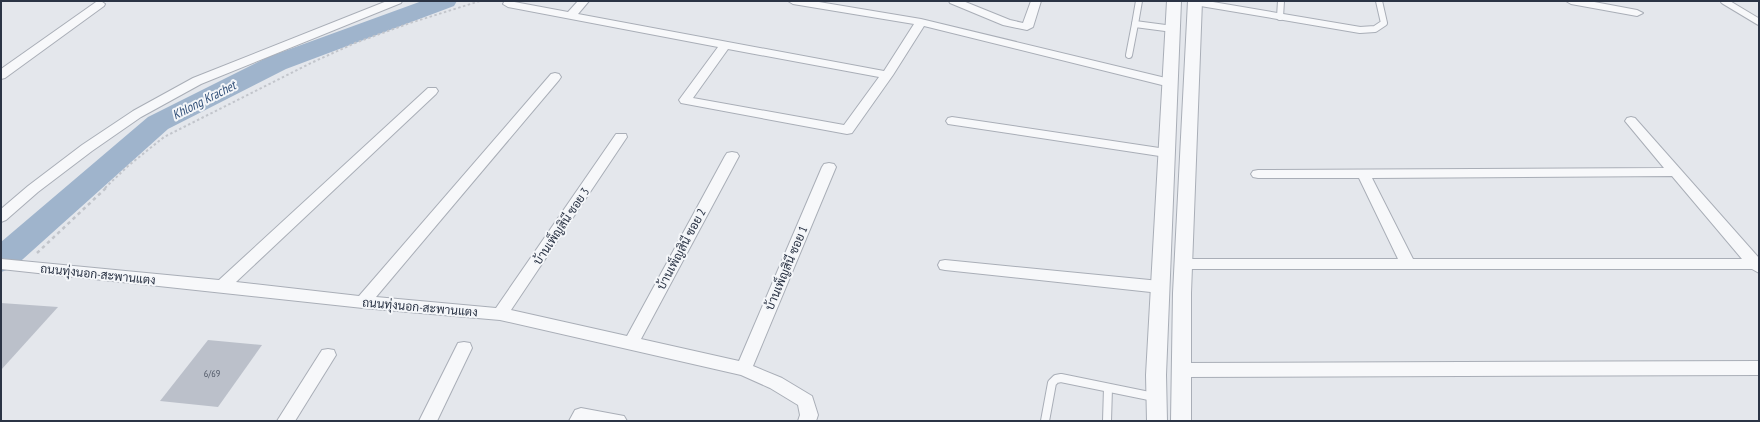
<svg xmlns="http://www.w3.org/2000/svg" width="1760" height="422" font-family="'PT Sans Narrow',Sarabun,sans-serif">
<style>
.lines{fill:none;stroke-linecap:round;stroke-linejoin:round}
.river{fill:#9fb4cc;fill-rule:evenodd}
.building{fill:#bbc0ca}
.service-far1-casing{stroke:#a9aeb7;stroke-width:8}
.service-casing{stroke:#a9aeb7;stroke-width:10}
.minor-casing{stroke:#a9aeb7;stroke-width:2}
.tertiary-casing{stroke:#a9aeb7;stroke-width:2}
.path-far1{stroke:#c2c5cb;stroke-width:2;stroke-dasharray:2.5 2.5;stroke-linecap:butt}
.path{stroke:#c2c5cb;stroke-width:2.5;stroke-dasharray:3.5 3.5;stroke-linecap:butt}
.service-far1{stroke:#f7f8fa;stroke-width:6}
.service{stroke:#f7f8fa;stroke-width:8}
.minor{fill:#f7f8fa;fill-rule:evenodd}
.tertiary{fill:#f7f8fa;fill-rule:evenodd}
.labels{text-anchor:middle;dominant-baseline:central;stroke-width:4;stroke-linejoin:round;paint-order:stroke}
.number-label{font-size:10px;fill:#4f5766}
.street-label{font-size:12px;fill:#2b3445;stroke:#f4f6f9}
.water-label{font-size:13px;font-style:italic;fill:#34527a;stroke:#f4f6f9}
</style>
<rect width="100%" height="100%" fill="#e4e7ec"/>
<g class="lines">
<polygon class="river" points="422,1 457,1 454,6 286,69 168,129 13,268 1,272 1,242 148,117 268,57"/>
</g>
<g class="building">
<polygon points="1,303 58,307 1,370"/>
<polygon points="208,340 262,345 218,407 160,401"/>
</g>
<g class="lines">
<g class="service-far1-casing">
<g id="service-far1">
<polyline points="1724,1 1759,22"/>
<polyline points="1195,2 1360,30 1375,29 1384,23 1379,1"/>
<polyline points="1280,17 1281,1"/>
<polyline points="1135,24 1139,1"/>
<polyline points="1129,55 1135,24 1173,29"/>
</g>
</g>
<g class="service-casing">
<g id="service">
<polyline points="1045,421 1052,383 1056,379 1061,378 1154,397"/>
<polyline points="1107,421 1108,388"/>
</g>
</g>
<g class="minor-casing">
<g id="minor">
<polygon points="101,1 105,4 104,6 5,78 1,79 1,69 96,2"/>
<polygon points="387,1 402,1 401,3 201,84 141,117 92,151 38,192 6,220 1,222 1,209 28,186 82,145 133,111 193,78"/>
<path d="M509 1 568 12 578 1H589L578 14 884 71 914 24 793 4 788 1H813L921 19 1174 80 1176 83 1174 86 1170 87 924 26 893 75 852 133 847 134 681 103 679 100 718 47 508 7 503 4 504 2ZM728 49 879 77 844 125 693 98Z"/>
<polygon points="949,1 963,1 1010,20 1023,23 1031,1 1041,1 1033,27 1027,30 1003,25 950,3"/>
<polygon points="1566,1 1589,1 1637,10 1643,13 1637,16 1571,4"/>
<polygon points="555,73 559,74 561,77 559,80 376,297 496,308 616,134 626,134 627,137 511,310 627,336 725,156 727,153 732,152 737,153 739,156 641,339 739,361 822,167 824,164 829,163 834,164 836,167 753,366 782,378 812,396 818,415 816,421 798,421 800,415 798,405 770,388 741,375 500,320 363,308 1,269 1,259 219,280 428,88 436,88 438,91 436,94 236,282 359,296 551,74"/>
<polygon points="952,117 1166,149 1171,150 1173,153 1171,156 1166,157 948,124 946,121 948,118"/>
<path d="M1631 117 1635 118 1759 258V273L1752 269H1184L1179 268 1177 264 1179 260 1184 259H1398L1359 178H1258L1253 177 1251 174 1253 171 1258 170 1664 168 1625 121 1627 118ZM1672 176 1742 259H1413L1372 178Z"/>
<polygon points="945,260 1160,281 1165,283 1168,287 1165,291 1160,293 945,270 940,269 938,265 940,261"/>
<polygon points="464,342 470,343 472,348 437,421 419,421 458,343"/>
<polygon points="328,349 334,350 336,355 295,421 277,421 322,350"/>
<polygon points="1759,361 1759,375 1182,377 1176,375 1174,370 1176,365 1182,363"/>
<polygon points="581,408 624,416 627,421 569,421 575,410"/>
</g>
</g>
<g class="tertiary-casing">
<g id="tertiary">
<polygon points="1167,1 1181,1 1166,375 1167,421 1147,421 1146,375"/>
<polygon points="1188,1 1202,1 1191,293 1191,421 1171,421 1173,293"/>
</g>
</g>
<polyline class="path-far1" points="105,188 128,166 164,137 311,63 355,43 410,23 480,1"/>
<polyline class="path" points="37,253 107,187"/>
<use href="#service-far1" class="service-far1"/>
<use href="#service" class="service"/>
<use href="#minor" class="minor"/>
<use href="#tertiary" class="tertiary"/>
</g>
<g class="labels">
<g class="number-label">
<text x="212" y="373">6/69</text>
</g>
<g class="street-label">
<text transform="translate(561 226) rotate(-56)">บ้านเพ็ญสินี ซอย 3</text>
<text transform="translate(681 249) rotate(-62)">บ้านเพ็ญสินี ซอย 2</text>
<text transform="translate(786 268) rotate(-67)">บ้านเพ็ญสินี ซอย 1</text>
<text transform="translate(98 274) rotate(6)">ถนนทุ่งนอก-สะพานแตง</text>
<text transform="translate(420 307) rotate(5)">ถนนทุ่งนอก-สะพานแตง</text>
</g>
<g class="water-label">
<text transform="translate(204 100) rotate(-27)">Khlong Krachet</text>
</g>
</g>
<rect width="1760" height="422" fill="none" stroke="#2b3445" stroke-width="4"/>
</svg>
